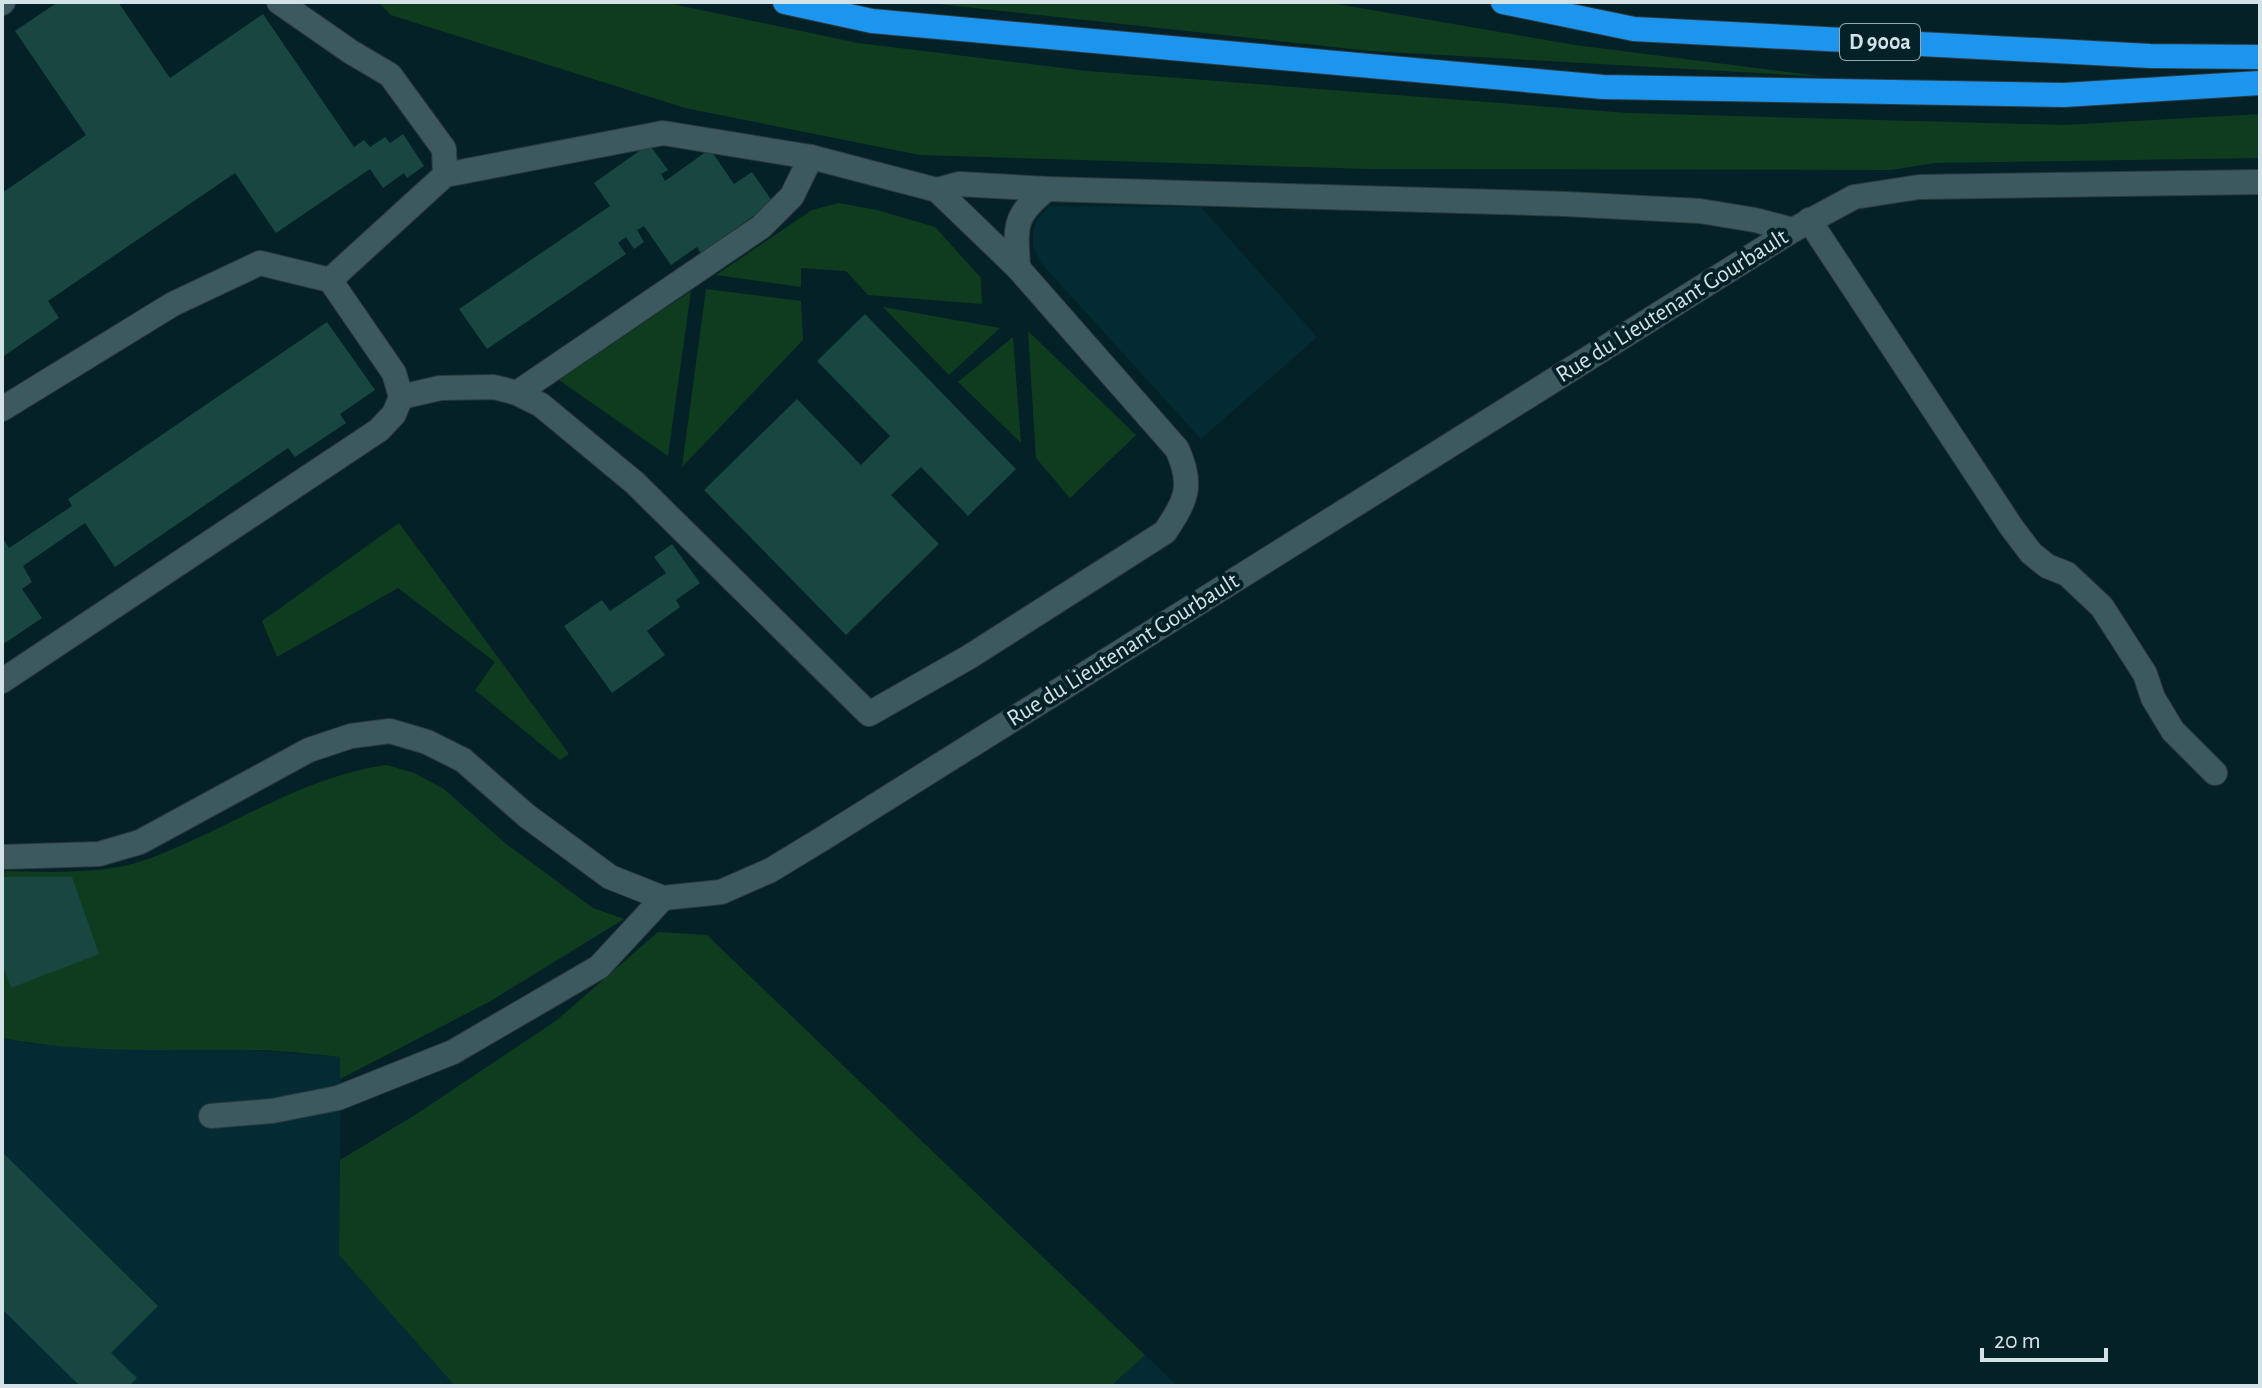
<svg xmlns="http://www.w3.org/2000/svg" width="2262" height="1388" font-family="'Alegreya Sans',sans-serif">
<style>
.built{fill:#042b34}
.green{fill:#0f3c1e}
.building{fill:#184640}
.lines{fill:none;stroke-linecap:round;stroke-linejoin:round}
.minor-casing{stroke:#2e393e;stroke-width:26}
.highway-casing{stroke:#2e393e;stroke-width:26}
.minor{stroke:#3d5960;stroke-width:24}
.highway{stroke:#1b95ed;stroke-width:24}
.labels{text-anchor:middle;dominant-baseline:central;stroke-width:8;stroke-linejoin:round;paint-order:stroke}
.shield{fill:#042127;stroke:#94a8ad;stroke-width:2}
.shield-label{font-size:22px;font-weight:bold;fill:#d2e2e6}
.street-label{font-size:24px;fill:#d2e2e6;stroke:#042127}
</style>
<rect width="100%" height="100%" fill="#042127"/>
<g class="built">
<polygon points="1050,206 1201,207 1317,337 1201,439 1041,263 1033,246 1033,232 1038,218"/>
<polygon points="2,1038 33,1044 251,1050 341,1057 339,1255 455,1386 2,1386"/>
<polygon points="1145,1355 1177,1386 1111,1386"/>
</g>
<g class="green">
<polygon points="378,2 663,2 858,43 1087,71 1628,113 2064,125 2260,114 2260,158 1935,163 1891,170 1368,169 920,155 685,108 391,15"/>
<polygon points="920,2 1325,2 1575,45 1828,77 1370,51"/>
<polygon points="839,203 877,210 935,227 981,278 982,304 868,295 846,271 801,268 801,287 716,275 812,210"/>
<polygon points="706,289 801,301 803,340 682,467"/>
<polygon points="691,291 668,456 559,380"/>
<polygon points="883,307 1000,328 949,375"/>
<polygon points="1028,331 1136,435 1070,498 1036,458"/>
<polygon points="1013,337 1013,338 1021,443 958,382"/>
<polygon points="399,523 569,754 560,760 475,690 495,662 398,588 277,657 262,621"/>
<path d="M387 765 414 773 444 789 505 843 593 908 624 919 489 1002 340 1079V1057C310 1054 279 1050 248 1050 166 1049 83 1054 2 1038V871C47 872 106 875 148 859 228 830 302 776 387 765Z"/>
<polygon points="658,932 707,935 1145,1355 1111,1386 455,1386 339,1255 340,1160 415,1115 557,1020"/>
</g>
<g class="building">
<polygon points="58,2 118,2 170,78 263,14 354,147 364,140 370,147 385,137 390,143 403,134 424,166 407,178 404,173 383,188 370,169 276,233 235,173 48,301 59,318 4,356 2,193 86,135 15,31"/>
<polygon points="649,144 668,170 661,174 665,181 710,149 734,184 752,172 773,202 701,253 697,247 671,265 644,226 637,230 644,242 634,249 626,237 618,243 626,254 487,349 459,309 610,206 594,183"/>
<polygon points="865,314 1016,469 968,516 921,467 891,495 939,544 846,635 704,490 797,399 861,465 890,436 817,361"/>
<polygon points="327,322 375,390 340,414 346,423 295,457 288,448 115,567 85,523 23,566 32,582 22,589 42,618 2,645 2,537 9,548 72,506 68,499"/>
<polygon points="672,544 700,583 676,600 680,607 647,631 665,655 612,693 564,626 602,600 610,611 666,573 654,557"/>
<polygon points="2,877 72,877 99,954 11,988 2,963"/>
<polygon points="2,1152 158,1306 111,1353 137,1378 129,1386 80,1386 2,1309"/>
</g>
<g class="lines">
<g class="minor-casing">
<g id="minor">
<polyline points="2,3 3,2"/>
<polyline points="445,175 663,133 811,157 792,196 761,227 517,393"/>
<polyline points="937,190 959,184 1047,189 1566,204 1700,211 1755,220 1793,230"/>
<polyline points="1809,220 2012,528 2031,553 2047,566 2067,574 2102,607 2145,674 2153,698 2173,731 2215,773"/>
<path d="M1018 268C1016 226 1012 217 1047 189"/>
<polyline points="330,280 394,373 401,397"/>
<polyline points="2,409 173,304 260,263 330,280 445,175 444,149 390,75 351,52 279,2"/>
<path d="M2 681 379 430 394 414 401 397 440 388 494 387 517 393 541 405 635 483 869 714 969 657 1165 532C1186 500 1194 486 1177 449L1018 268 937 190 811 157"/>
<polyline points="2,857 99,854 140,842 309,750 351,736 390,731 427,742 463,760 527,816 610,877 663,898 721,892 771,870 822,839 1793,230 1854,197 1919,187 2260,182"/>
<polyline points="211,1116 272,1111 338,1098 453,1052 599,967 663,898"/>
</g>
</g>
<g class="highway-casing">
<g id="highway">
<polyline points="785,2 872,21 1603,87 2064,95 2260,83"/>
<polyline points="1503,2 1634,29 2150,56 2260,57"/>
</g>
</g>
<use href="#minor" class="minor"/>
<use href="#highway" class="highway"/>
</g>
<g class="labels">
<rect class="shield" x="1840" y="24" width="80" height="36" rx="6"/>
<g class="shield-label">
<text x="1880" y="42">D 900a</text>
</g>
<g class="street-label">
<text transform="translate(1672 306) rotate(-32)">Rue du Lieutenant Gourbault</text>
<text transform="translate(1123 650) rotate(-32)">Rue du Lieutenant Gourbault</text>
</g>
</g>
<rect width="2262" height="1388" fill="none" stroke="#d2e2e6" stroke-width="8"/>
<path d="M1982 1348v12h124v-12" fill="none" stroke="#d2e2e6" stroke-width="4"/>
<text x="1994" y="1348" font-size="24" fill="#d2e2e6" stroke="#042127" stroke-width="6" paint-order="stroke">20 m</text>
</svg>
